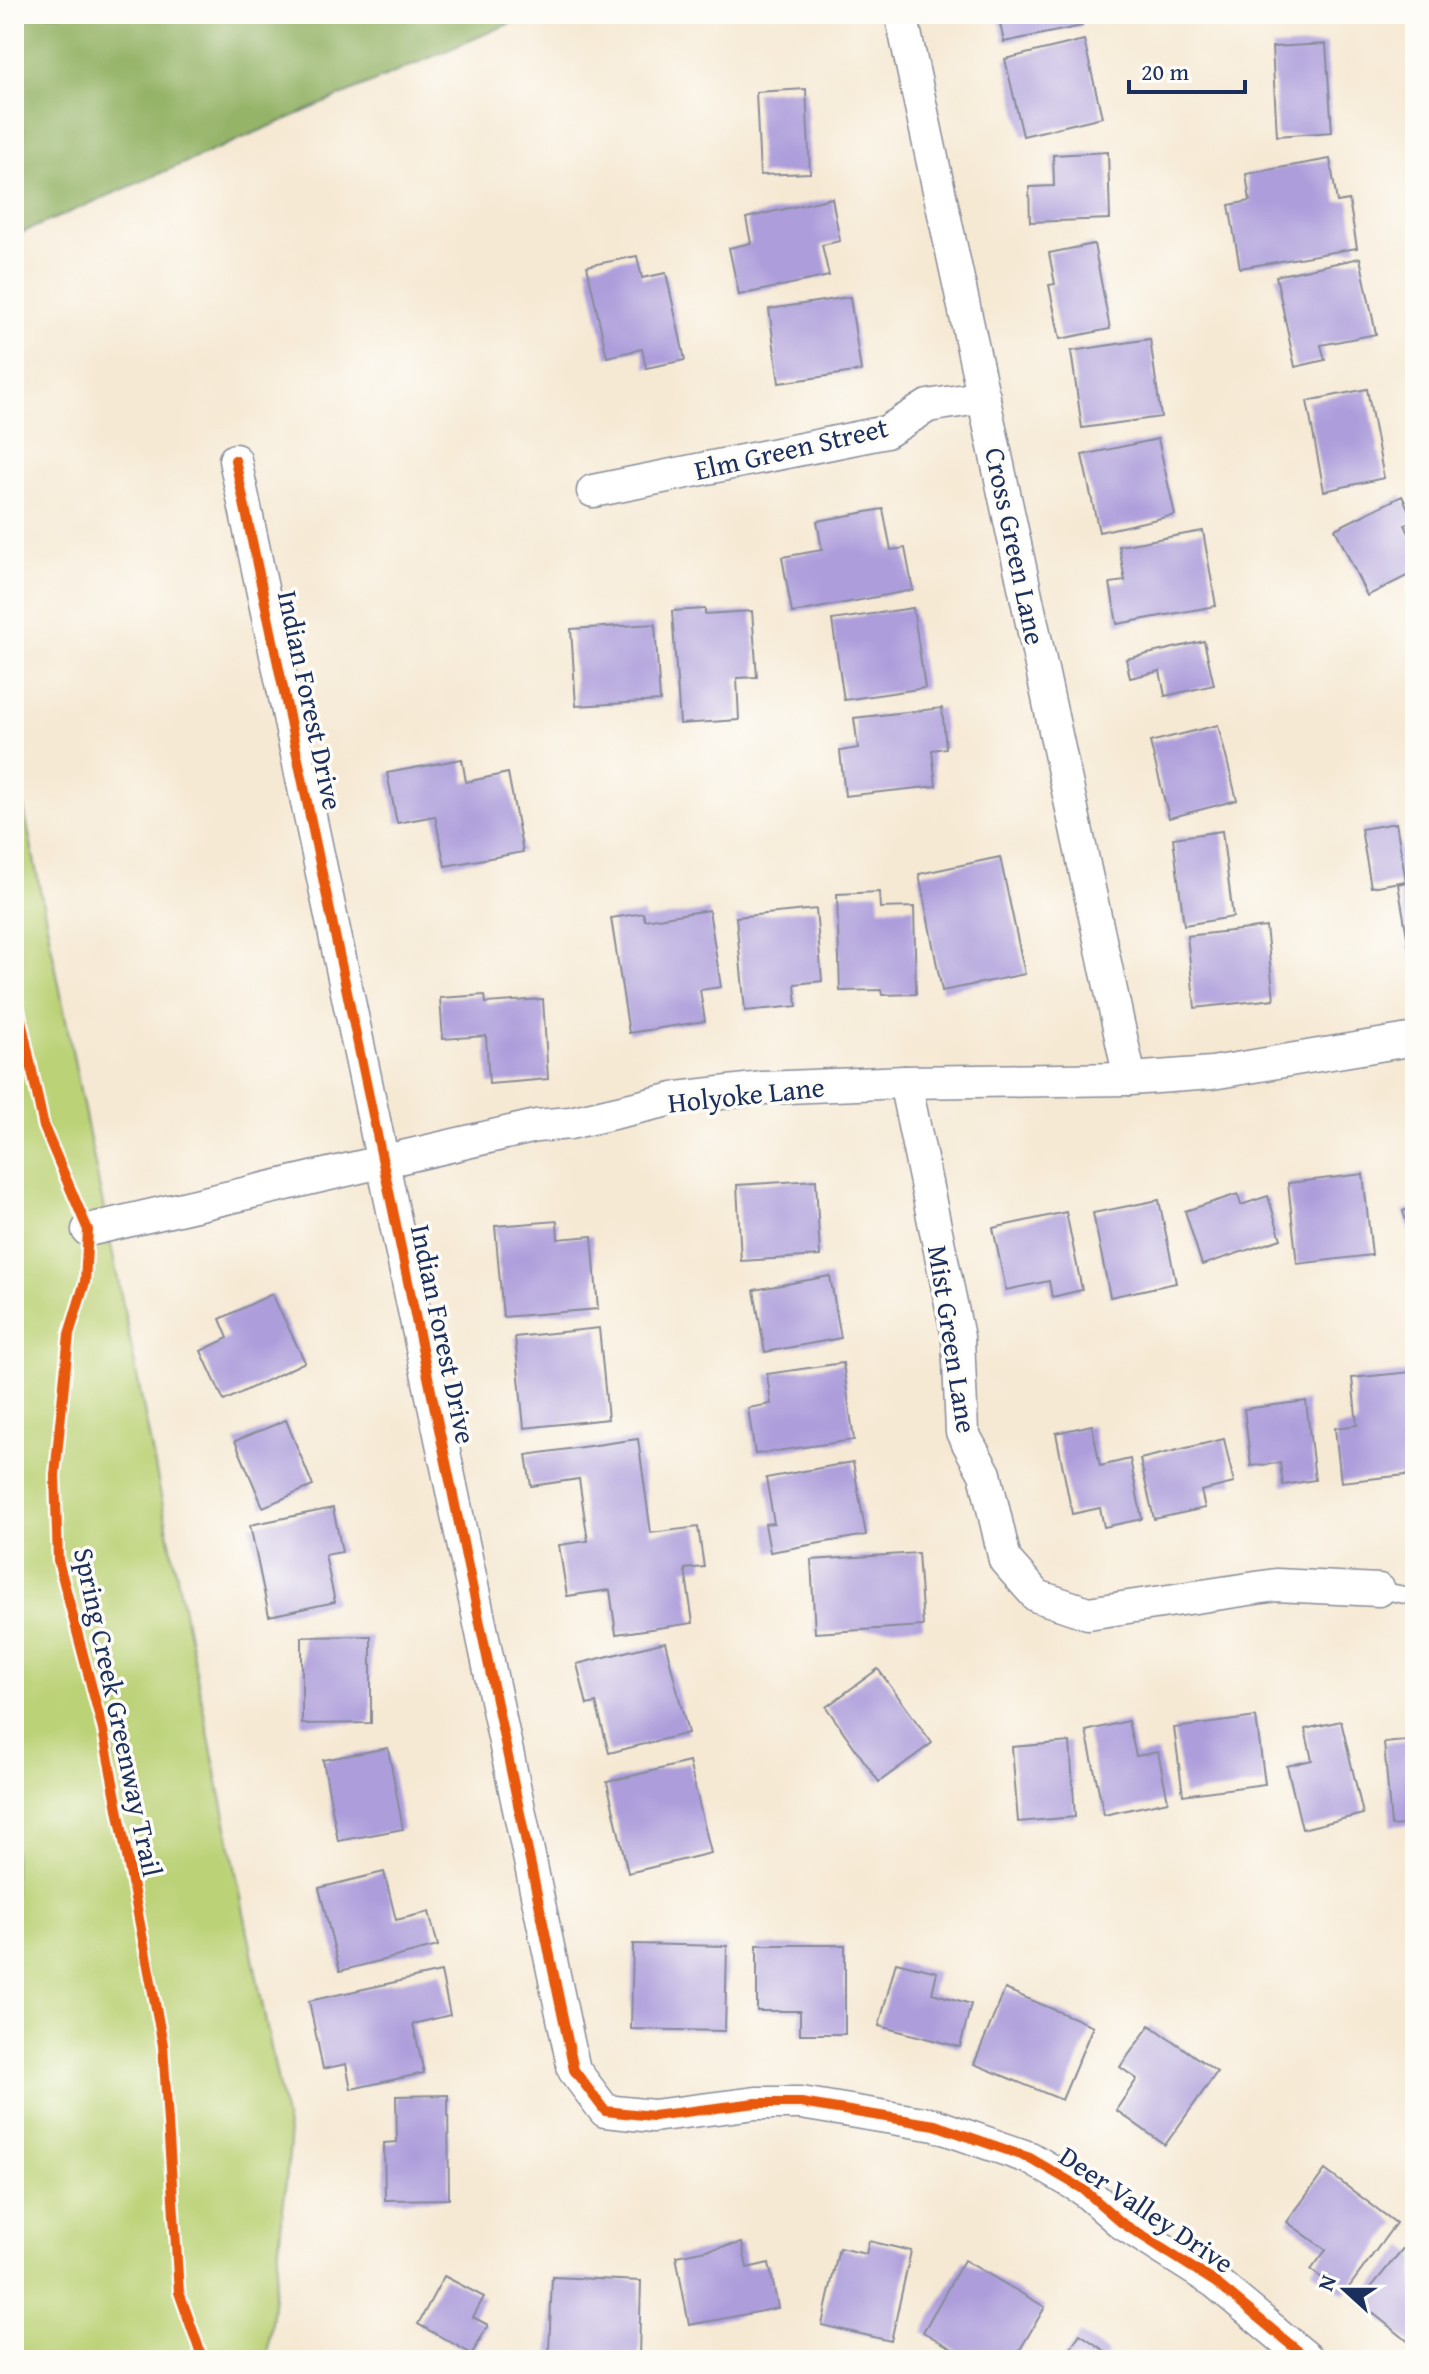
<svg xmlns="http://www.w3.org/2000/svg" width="1429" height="2374" font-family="'Gentium Book Plus',serif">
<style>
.green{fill:#bcd277;stroke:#6c806a;stroke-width:2}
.forest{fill:#95b468;stroke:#587263;stroke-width:2}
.building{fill:#ad9edb}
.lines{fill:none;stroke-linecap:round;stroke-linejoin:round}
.service-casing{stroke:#888c99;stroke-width:19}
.minor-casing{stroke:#888c99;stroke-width:35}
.service{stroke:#fff;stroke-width:16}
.minor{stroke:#fff;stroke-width:32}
.cycleway-casing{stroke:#fdfcf7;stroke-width:15}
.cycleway{stroke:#e8590c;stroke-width:10}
.labels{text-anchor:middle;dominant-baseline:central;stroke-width:7;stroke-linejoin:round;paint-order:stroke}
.street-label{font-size:28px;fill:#1b2f5e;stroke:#fdfcf7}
</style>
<rect width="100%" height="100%" fill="#fdfcf7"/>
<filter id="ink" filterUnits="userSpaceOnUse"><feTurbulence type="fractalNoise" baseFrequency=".0125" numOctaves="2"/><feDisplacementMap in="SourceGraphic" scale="16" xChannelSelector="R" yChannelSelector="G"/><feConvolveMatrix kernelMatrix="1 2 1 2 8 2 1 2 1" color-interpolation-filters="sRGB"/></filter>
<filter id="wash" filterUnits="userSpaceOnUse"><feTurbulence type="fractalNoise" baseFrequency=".006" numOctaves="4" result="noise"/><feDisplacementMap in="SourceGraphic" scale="32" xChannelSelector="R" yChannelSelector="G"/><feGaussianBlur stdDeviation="1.8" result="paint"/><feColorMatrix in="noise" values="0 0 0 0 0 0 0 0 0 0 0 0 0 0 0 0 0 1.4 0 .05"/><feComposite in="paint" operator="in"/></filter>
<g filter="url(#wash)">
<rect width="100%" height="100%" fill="#f6e9d4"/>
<polygon class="green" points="14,759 290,2143 267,2360 14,2360"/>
<polygon class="forest" points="14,14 532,14 14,236"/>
<g id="blocks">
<g class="building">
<polygon points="998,14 1080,14 1082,26 1004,42"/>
<polygon points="1084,40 1102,117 1023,136 1005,59"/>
<polygon points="1326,44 1332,132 1277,136 1272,47"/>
<polygon points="806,89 810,173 760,175 756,92"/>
<polygon points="1108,152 1110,219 1030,222 1029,187 1054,186 1053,155"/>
<polygon points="1330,159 1337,202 1349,200 1357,248 1240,268 1229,205 1250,201 1246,174"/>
<polygon points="832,198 840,241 822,245 829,276 739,295 729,248 751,243 746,218"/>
<polygon points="1094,244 1110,329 1060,339 1049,285 1055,284 1049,253"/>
<polygon points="637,256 642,278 666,273 685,360 646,368 642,349 607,357 587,266"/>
<polygon points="1360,258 1376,334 1321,345 1325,360 1295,367 1276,276"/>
<polygon points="850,297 861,371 779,383 769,309"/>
<polygon points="1150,339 1161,417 1082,428 1071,351"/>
<polygon points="1367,389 1384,478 1324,491 1307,401"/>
<polygon points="1158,439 1175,515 1099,532 1082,455"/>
<polygon points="1402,496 1414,521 1405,525 1415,546 1415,572 1367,596 1335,529"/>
<polygon points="883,509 891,550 905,548 913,590 792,613 782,557 822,550 817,521"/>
<polygon points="1203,531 1216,606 1117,624 1110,583 1125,581 1119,546"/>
<polygon points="913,608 925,688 844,700 832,620"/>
<polygon points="705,609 705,614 752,611 757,677 737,678 739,720 680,724 672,611"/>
<polygon points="655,624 660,701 576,706 571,629"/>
<polygon points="1204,641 1214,685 1165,696 1160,671 1130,678 1126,659"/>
<polygon points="942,708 946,748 932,750 936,786 845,796 840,751 858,748 854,718"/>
<polygon points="1218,725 1237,800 1169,818 1150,742"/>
<polygon points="462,759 466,782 508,773 523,852 445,866 435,816 397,823 387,773"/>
<polygon points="1396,823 1406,881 1371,887 1361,829"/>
<polygon points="1222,831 1233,917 1184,925 1173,838"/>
<polygon points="1000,857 1025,974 942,991 919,874"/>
<polygon points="1415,880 1415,958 1411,959 1398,884"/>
<polygon points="879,892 880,908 914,907 916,994 882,995 881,990 840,991 837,894"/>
<polygon points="816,909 822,981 795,984 797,1006 745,1011 736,917"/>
<polygon points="709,910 721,987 700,990 705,1021 629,1033 611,918 643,913 645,920"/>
<polygon points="1266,927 1274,999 1195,1008 1187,936"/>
<polygon points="485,995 486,1003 543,999 548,1079 489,1084 486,1036 443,1039 440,998"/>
<polygon points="1363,1174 1372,1255 1297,1264 1288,1183"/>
<polygon points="816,1180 820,1256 741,1261 737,1185"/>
<polygon points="1238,1194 1241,1205 1268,1196 1281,1239 1202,1265 1185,1211"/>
<polygon points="1159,1200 1176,1283 1110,1297 1093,1213"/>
<polygon points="1415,1207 1415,1248 1414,1248 1403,1211"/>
<polygon points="1066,1212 1082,1290 1052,1297 1049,1281 1006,1290 993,1228"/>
<polygon points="557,1221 558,1239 592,1236 598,1309 503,1317 495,1226"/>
<polygon points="830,1276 841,1338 765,1352 754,1290"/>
<polygon points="272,1294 305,1362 224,1401 201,1351 228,1338 220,1319"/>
<polygon points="599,1328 608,1419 524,1428 515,1337"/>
<polygon points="843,1363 854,1440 755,1454 748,1408 771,1404 767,1374"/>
<polygon points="1411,1372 1415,1474 1341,1482 1335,1428 1357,1425 1352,1378"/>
<polygon points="1306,1401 1315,1480 1283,1485 1280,1463 1251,1466 1244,1409"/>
<polygon points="286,1420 313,1486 263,1507 235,1441"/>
<polygon points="1092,1425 1100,1466 1130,1459 1142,1519 1104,1527 1100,1508 1072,1514 1056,1433"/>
<polygon points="638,1439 651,1533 698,1527 704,1567 685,1569 693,1623 616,1634 610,1590 567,1596 559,1545 588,1541 579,1479 531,1486 526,1455"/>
<polygon points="1224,1439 1234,1483 1201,1491 1205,1508 1154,1519 1140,1459"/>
<polygon points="853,1462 866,1535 770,1552 765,1524 774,1523 766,1478"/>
<polygon points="333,1508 342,1552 325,1555 335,1602 269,1616 250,1525"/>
<polygon points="918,1553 923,1626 815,1633 811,1560"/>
<polygon points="371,1636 371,1723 302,1724 302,1637"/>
<polygon points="665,1642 688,1733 609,1753 596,1703 587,1705 577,1664"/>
<polygon points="878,1669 932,1743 879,1782 826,1707"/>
<polygon points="1256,1717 1265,1784 1183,1795 1174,1728"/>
<polygon points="1128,1721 1136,1756 1158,1752 1168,1801 1104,1815 1086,1731"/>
<polygon points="1341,1721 1363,1814 1302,1829 1287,1766 1312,1760 1305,1729"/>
<polygon points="1415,1740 1415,1824 1391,1826 1384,1743"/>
<polygon points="1070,1742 1075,1817 1018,1822 1012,1747"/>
<polygon points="388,1748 403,1829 338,1841 323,1760"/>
<polygon points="689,1762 711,1853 628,1873 607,1782"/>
<polygon points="384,1872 396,1920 429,1912 438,1946 340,1971 319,1888"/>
<polygon points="633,1944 727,1946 725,2031 631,2029"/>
<polygon points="757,1945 845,1945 845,2034 800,2034 800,2011 757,2011"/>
<polygon points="896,1962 937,1972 932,1993 971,2004 960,2047 879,2026"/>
<polygon points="441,1972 450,2015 413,2024 424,2073 351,2089 346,2064 323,2069 309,2001"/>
<polygon points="1005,1989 1093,2026 1062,2100 974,2064"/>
<polygon points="1150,2025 1217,2072 1165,2145 1116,2110 1137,2079 1120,2067"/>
<polygon points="448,2095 449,2199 385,2200 384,2143 397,2142 396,2096"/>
<polygon points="1325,2170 1396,2223 1344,2294 1311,2270 1326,2250 1287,2222"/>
<polygon points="869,2241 911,2251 891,2341 822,2325 839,2248 866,2254"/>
<polygon points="742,2243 747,2268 769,2263 778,2308 689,2325 676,2256"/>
<polygon points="1405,2246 1415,2254 1415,2347 1359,2302"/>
<polygon points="964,2260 1045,2307 1014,2360 972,2360 923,2332"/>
<polygon points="444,2276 484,2297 473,2317 488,2325 472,2354 418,2324"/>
<polygon points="552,2277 641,2281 639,2356 549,2352"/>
<polygon points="1080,2334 1108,2353 1104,2360 1062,2360"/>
</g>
</g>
</g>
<g filter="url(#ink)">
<use href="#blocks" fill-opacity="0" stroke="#888c99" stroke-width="2"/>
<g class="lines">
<g class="service-casing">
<polyline id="service" points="1379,1590 1415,1597"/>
</g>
<g class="minor-casing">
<g id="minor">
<polyline points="901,14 1130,1079"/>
<polyline points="235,460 574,2070 605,2111 653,2116 756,2103 801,2103 935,2125 1030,2158 1083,2189 1122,2223 1215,2282 1309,2360"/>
<polyline points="593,491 886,432 928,406 984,397"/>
<polyline points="905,1082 958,1337 962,1432 985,1474 1005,1560 1037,1596 1088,1613 1276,1585 1379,1590"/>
<polyline points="88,1230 536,1126 570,1123 678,1098 763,1088 905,1082 1130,1079 1212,1073 1415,1039"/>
</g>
</g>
<use href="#service" class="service"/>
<use href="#minor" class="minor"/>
<g class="cycleway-casing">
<g id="cycleway">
<polyline points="235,460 574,2070 605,2111 653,2116 756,2103 801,2103 935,2125 1030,2158 1083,2189 1122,2223 1215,2282 1309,2360"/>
<polyline points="14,987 44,1127 88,1230 85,1282 69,1334 55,1475 58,1560 103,1730 163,2045 179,2292 203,2360"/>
</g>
</g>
<use href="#cycleway" class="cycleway"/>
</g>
</g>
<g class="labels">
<g class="street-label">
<text transform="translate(791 448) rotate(-13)">Elm Green Street</text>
<text transform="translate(1016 546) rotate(78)">Cross Green Lane</text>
<text transform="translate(311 700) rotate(78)">Indian Forest Drive</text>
<text transform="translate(746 1094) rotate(-6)">Holyoke Lane</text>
<text transform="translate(444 1334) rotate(78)">Indian Forest Drive</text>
<text transform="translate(953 1339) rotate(81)">Mist Green Lane</text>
<text transform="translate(119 1712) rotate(78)">Spring Creek Greenway Trail</text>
<text transform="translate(1147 2209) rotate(34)">Deer Valley Drive</text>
</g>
</g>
<rect width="1429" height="2374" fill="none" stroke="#fdfcf7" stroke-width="48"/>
<g transform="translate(1345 2290) rotate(291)" stroke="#fdfcf7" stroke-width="6" paint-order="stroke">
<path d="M0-6L14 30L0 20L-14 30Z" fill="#1b2f5e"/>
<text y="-12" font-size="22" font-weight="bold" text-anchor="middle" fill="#1b2f5e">N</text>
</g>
<path d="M1129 80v12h116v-12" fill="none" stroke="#1b2f5e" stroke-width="4"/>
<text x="1141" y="80" font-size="24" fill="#1b2f5e" stroke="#fdfcf7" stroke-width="6" paint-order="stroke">20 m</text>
</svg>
